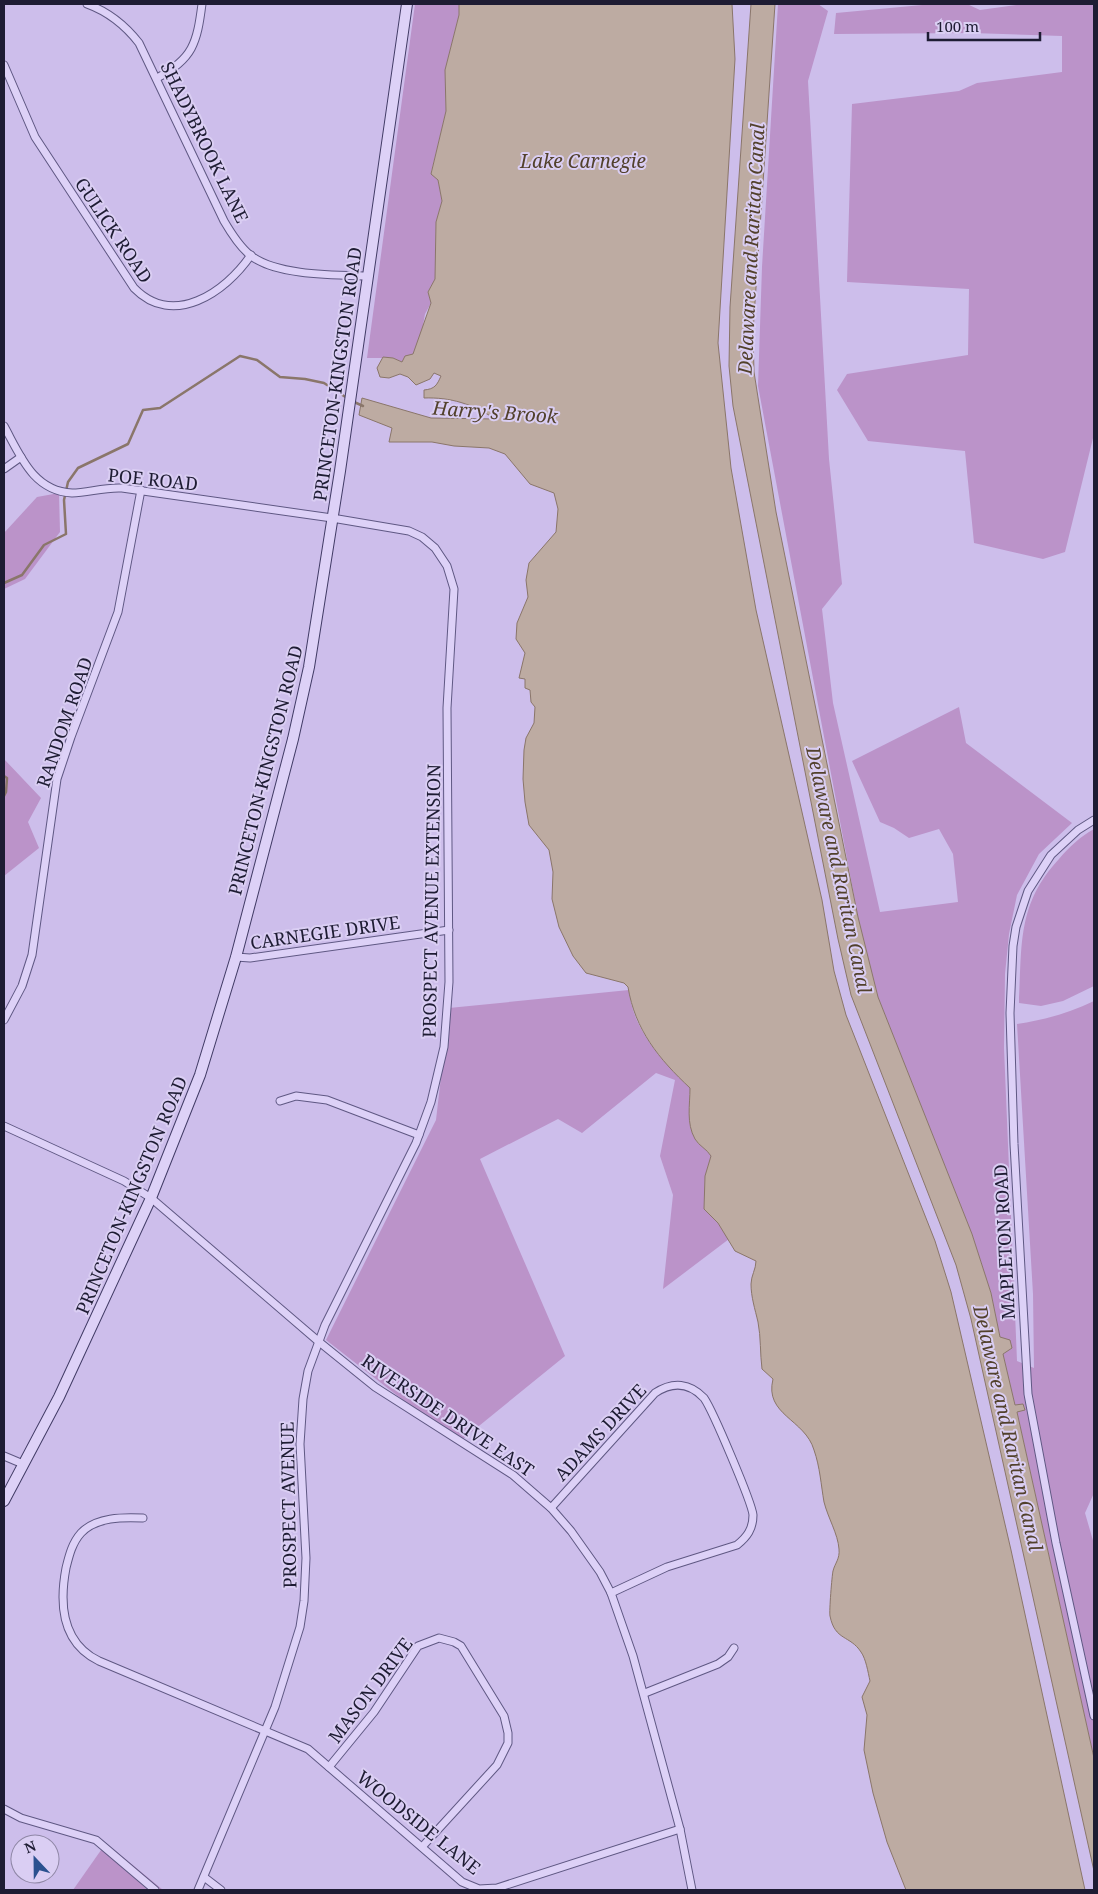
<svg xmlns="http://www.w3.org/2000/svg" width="1098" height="1894" font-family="'Noto Serif',serif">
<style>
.green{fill:#bb93c9}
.water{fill:#bdaba2;stroke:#8a766a}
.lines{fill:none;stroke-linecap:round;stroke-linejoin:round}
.stream{stroke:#8a766a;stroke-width:2.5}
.street-casing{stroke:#5f5883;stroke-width:9}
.secondary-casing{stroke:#413b65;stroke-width:12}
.street{stroke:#ddd1f7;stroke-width:7}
.secondary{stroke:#ddd1f7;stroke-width:10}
.labels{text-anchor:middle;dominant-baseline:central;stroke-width:4;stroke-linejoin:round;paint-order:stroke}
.street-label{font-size:18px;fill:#1e1c33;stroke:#dacef3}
.water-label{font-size:19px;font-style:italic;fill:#52412c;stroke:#dacef3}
</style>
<rect width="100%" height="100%" fill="#cdbeeb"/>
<g class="green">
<polygon points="415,4 459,4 459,15 445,70 446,111 431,173 438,180 442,201 436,222 435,279 428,292 431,303 425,314 422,331 413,354 402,362 393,358 367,358"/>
<path d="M778 4H818L828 11 808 81 829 459 842 584 822 609 833 703 880 912 958 902 953 854 939 829 909 838 894 828 880 822 852 761 959 707 966 743 1072 823 1039 854 1017 895 1009 934 1005 974 1004 1048 1017 1361 1034 1368 1033 1294 1017 1024C1044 1020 1069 1013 1094 1001V1493L1085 1513 1094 1544V1758L1017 1412 1025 1409 1023 1404 1015 1405 1003 1354 1012 1348 1000 1337 991 1293 972 1234 878 997 858 917 758 386 762 267Z"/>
<polygon points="933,4 967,4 980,10 1023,4 1094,4 1094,434 1065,552 1043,559 974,543 965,451 868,441 837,390 847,374 968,355 969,289 847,282 852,104 959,91 977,83 1062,72 1062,36 972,33 834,34 836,13"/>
<polygon points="59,493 60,532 25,579 4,589 4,533 37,497"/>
<polygon points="4,759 41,798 28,822 39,848 4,876"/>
<path d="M1094 829V986L1063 1001 1041 1006 1019 1003C1022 945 1017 904 1059 859 1070 846 1080 837 1094 829Z"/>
<path d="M629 990C632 1029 663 1062 690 1088 690 1105 687 1123 695 1139 699 1146 707 1149 711 1156L705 1177 704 1209 718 1223 729 1239 663 1289 673 1195 660 1156 675 1080 656 1073 582 1133 558 1119 480 1159 565 1356 458 1443 326 1340 436 1120 449 1008Z"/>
<polygon points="106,1843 163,1890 73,1890"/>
</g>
<g class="water">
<path d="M459 4H732L735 59 718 343 731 468 756 610 822 900 834 971 846 1015 935 1241 951 1292 1011 1550 1085 1890H906L887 1842 873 1793 864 1750 867 1715 862 1697 870 1681C868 1672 866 1659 861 1652 850 1635 835 1641 830 1616 829 1612 832 1575 833 1571 835 1563 840 1559 839 1549 838 1534 828 1518 824 1502 821 1485 820 1467 814 1450 805 1419 764 1415 773 1379L762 1369C760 1354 761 1337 758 1322 755 1309 751 1297 751 1284 751 1276 756 1269 756 1261L735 1251 718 1223 704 1209 705 1176 711 1156C707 1149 699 1146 695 1139 686 1123 690 1105 690 1088 659 1059 635 1030 628 987L624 983 586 973 573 956 559 927 552 899 553 872 549 850 529 825 525 802 523 779 524 750 526 738 534 723 535 707 531 702 530 690 525 688V679L519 678 525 653 516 639 517 623 528 597 526 580 529 563 556 532 558 509 554 493 530 484 505 454 489 448 454 446 432 442H389L392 428 359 415 362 398 431 418 495 419C473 404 450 397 424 398V390C435 389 437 385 441 376L434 373 430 379 416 385 408 377 400 374 389 378 380 377 377 368 383 357 393 358 402 362 405 356 413 354 431 303 428 292 435 279 436 222 442 201 438 180 431 174 446 111 445 70 459 15Z"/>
<polygon points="751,4 775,4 753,332 754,372 776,512 858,917 878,997 972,1234 991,1293 1000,1337 1010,1340 1012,1348 1003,1354 1015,1405 1023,1404 1025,1410 1017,1412 1094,1758 1094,1871 971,1319 956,1265 851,995 838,939 733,406 729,366 730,307"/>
</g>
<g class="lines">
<g class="stream">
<polyline points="352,401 363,406"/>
<polyline points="4,583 22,575 44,545 66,534 64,500 68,482 78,468 128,444 143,410 160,408 240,356 257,360 280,377 305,379 324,383 347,398"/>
<polyline points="4,776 7,778 6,792 4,796"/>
</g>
<g class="street-casing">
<g id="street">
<path d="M87 4C109 12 125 25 139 43L224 221C231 233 239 246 250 255 276 276 336 275 368 276"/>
<path d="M4 65 35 137 134 288C173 328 225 293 251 255"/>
<path d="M157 78C193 59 197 43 202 4"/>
<path d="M4 426C20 455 33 491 72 493 88 493 103 487 122 488L332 518 409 531 422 537 435 548 447 566 454 589 447 708 449 982 444 1047 431 1102 416 1143 325 1325 308 1371 303 1399 300 1444 306 1558 304 1601 300 1627 275 1707 198 1890"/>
<polyline points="4,469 21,457"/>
<polyline points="1094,820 1078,830 1051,855 1028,891 1016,927 1013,946 1010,1013 1014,1144 1028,1394 1056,1543 1094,1716"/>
<polyline points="236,957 250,958 449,930"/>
<polyline points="4,1020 22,986 32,955 57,779 71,737 118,612 141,490"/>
<polyline points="280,1101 296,1096 327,1100 419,1135"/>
<polyline points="4,1126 124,1181 151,1198 318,1341 375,1387 513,1475 551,1508 571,1531 600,1572 611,1593 633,1656 680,1829 692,1890"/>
<polyline points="4,1456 23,1464"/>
<path d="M551 1508 655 1393C673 1381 690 1383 704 1398 713 1411 752 1503 753 1515 753 1529 747 1537 737 1545L667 1567 611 1593"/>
<path d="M143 1518C123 1517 96 1517 81 1533 72 1543 69 1556 66 1568 59 1605 62 1643 99 1661L308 1749 462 1882 479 1889 497 1888 680 1829"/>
<polyline points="645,1693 718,1664 728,1657 734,1648"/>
<polyline points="329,1767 374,1712 418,1646 439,1638 454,1642 461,1646 504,1716 508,1733 508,1743 497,1765 422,1847"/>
<polyline points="4,1809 21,1818 96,1840 155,1890"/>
<polyline points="204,1877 221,1890"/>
</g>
</g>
<g class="secondary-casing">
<polyline id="secondary" points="4,1501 59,1397 151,1198 200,1075 236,957 293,739 309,667 340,471 407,4"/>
</g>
<use href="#street" class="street"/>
<use href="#secondary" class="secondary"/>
</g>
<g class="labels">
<g class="street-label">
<text transform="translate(205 142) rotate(64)">SHADYBROOK LANE</text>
<text transform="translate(114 230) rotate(56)">GULICK ROAD</text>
<text transform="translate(337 374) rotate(-82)">PRINCETON-KINGSTON ROAD</text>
<text transform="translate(153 479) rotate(6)">POE ROAD</text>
<text transform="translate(64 722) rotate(-71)">RANDOM ROAD</text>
<text transform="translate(265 770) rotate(-76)">PRINCETON-KINGSTON ROAD</text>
<text transform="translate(431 901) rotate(-89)">PROSPECT AVENUE EXTENSION</text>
<text transform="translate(325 932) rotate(-8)">CARNEGIE DRIVE</text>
<text transform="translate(131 1195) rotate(-67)">PRINCETON-KINGSTON ROAD</text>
<text transform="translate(1004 1242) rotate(-93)">MAPLETON ROAD</text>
<text transform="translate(448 1415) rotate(34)">RIVERSIDE DRIVE EAST</text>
<text transform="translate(600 1432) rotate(-47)">ADAMS DRIVE</text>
<text transform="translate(288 1505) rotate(-91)">PROSPECT AVENUE</text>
<text transform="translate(370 1690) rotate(-53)">MASON DRIVE</text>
<text transform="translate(419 1822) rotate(39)">WOODSIDE LANE</text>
</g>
<g class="water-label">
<text x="583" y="161">Lake Carnegie</text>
<text transform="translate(751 249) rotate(-87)">Delaware and Raritan Canal</text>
<text transform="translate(495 412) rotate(4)">Harry's Brook</text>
<text transform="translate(839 870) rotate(78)">Delaware and Raritan Canal</text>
<text transform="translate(1008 1428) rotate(77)">Delaware and Raritan Canal</text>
</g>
</g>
<rect width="1098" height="1894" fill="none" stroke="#1e1c33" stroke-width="10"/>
<g transform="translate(35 1859) rotate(338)"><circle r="24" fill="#dacef3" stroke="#8f87a6"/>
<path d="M0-4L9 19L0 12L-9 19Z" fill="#2b518f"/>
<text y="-8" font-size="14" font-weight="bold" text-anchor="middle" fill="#1e1c33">N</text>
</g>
<path d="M928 32v8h112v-8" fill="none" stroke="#1e1c33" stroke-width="2.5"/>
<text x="936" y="32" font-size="15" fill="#1e1c33" stroke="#dacef3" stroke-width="4" paint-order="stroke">100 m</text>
</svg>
